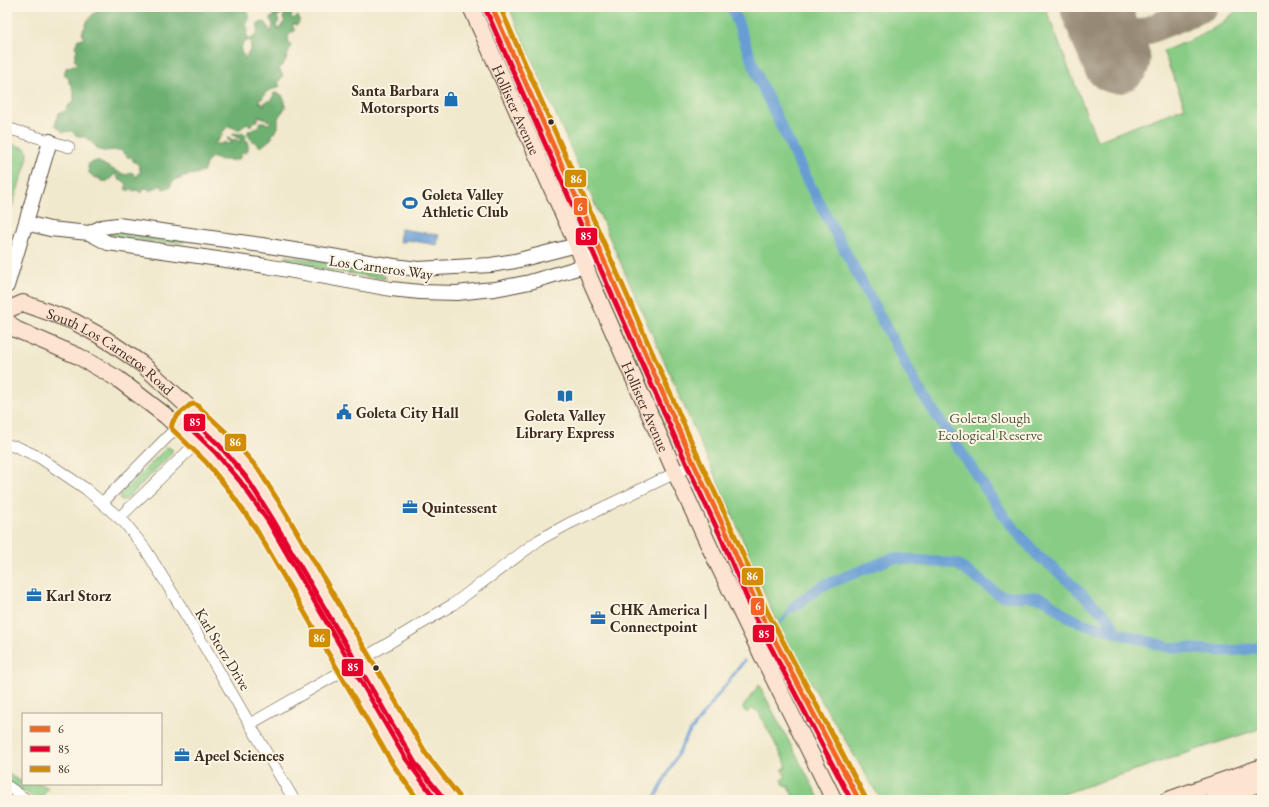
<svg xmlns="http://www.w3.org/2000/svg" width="1269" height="807" font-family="'EB Garamond',serif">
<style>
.green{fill:#88cc85;stroke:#627b52}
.forest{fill:#6eb072;stroke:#546d48}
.water{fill:#679dd4;stroke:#516479}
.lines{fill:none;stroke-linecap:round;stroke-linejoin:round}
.stream{stroke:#679dd4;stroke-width:3}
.canal{stroke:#679dd4;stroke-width:11}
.taxiway{stroke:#968a76;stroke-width:28}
.runway{stroke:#968a76;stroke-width:69}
.minor-casing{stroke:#564738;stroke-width:12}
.tertiary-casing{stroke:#564738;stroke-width:16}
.secondary-casing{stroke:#564738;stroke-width:18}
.minor{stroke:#fff;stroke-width:11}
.tertiary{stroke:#fff;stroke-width:14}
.secondary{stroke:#fde4d1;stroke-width:16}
.bus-1-casing{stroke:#fcf5e5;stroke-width:8}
.bus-2-casing{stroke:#fcf5e5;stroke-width:8}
.bus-3-casing{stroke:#fcf5e5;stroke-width:8}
.bus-1{stroke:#f26522;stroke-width:5}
.bus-2{stroke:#e4002b;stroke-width:5}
.bus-3{stroke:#d18d06;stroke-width:5}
.bus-dot{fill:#3b2a1e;stroke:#fcf5e5;stroke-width:1.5}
.labels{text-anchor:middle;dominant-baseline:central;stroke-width:4;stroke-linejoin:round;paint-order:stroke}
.poi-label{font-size:15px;font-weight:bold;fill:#3b2a1e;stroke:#fcf5e5;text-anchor:start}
.street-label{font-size:15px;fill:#3b2a1e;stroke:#fcf5e5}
.park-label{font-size:15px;fill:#525b3d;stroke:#fcf5e5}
.line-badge{stroke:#fcf5e5;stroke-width:1.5}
.badge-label{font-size:11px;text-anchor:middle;font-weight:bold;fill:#fff}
</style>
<rect width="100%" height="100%" fill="#fcf5e5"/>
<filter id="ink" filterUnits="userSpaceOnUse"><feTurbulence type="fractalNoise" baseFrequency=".025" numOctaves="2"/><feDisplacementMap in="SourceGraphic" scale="8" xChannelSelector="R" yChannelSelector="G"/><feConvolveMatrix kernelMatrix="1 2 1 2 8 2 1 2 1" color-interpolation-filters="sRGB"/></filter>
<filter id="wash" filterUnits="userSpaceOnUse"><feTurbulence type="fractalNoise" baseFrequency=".012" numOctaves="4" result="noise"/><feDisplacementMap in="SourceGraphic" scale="16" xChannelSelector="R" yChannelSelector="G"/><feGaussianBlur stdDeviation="0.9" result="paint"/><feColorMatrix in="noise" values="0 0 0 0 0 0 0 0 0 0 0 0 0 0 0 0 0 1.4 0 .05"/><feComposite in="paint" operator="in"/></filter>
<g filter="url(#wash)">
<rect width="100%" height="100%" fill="#f1e9cd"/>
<g class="green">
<path d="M509 7H1045L1097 141 1185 107 1163 51C1191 40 1218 31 1239 7H1262V52L1260 87 1262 86V728L1045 800H881L788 645 771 610 738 528 622 266Z"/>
<polygon points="7,143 25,148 28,153 27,161 7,222"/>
<polygon points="107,230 185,239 184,242 159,243 108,235 105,232"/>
<polygon points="286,256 364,268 385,276 386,278 384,279 311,267 296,264 286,258"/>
<path d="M602 277 654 395C662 411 677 432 678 451L677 452H676L599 278Z"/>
<polygon points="167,447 172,449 172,453 126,500 120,500 120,494"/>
<polygon points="759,685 820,800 795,800 788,786 784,785 782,779 786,777 782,770 787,766 759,713 756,710 754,710 751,708 747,713 744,710 743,707"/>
<polygon points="7,773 21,782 23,779 23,784 42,784 48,788 40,800 37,800 7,780"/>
</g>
<path class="forest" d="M97 7H254V9L251 10 249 8 247 9V11L249 14V17L250 18 246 22V27L249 28 246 33 249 40 248 41 244 42 241 48V53L244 55 245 60H246L247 54 251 49 250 40 257 34 258 24 263 22 266 23 271 33 273 25 270 18 273 17 274 10 278 9 279 7H287L280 10 281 14 279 16H276L279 21 276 25 277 29 280 28 283 23 285 22 283 18 285 12 289 14 290 12 289 10 291 7H298L295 13H293L291 17 293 19 298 16 299 18V23L297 25 294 24 292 25 295 31 289 34 288 40 291 45 286 60 279 69 283 76 278 82 280 86C271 92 267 87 262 99H259V102L262 103 264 106 265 102 272 100 274 93H277L279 95H282C289 108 284 108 278 118V128L272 135V138L261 147 259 146 257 143C253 143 247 136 248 131 253 131 260 127 260 122H265V123L268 124 271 122 270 120 267 121V119L258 116V120L252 123 251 126 247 123C237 133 239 129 228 126L222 133 223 135 220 137 218 141H216L215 144H221L225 142 226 144 231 143 232 142 228 140 227 138 234 140 235 139 240 142 241 140 233 135V133L240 134 244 133 246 135 245 141H248V150L246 153 242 152C241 162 234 160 226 160 222 160 218 160 213 158L212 156 206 164 204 171 196 174 188 175 187 177H185L183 175 181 179H178L177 177 176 180 173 181 170 187 163 189 161 185 150 191 147 188 143 189 142 193H141L137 190 134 191 130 188 129 191 125 189 127 185 124 181 119 180 118 178 114 174C111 179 107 184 100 180V178H95L89 173 88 167 89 163 97 161 120 173 127 175 130 172 133 173 136 178 138 173H141L138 164 133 161 132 157H127V155L123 153 120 150 103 151 98 149 87 138 75 135 72 131 63 132 55 125 59 113C67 113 67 104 74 101V93L71 84 69 83V78L64 74 66 68 77 64V62L74 60 77 49 75 47 78 39H84L82 33 88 20 94 13H97L96 9Z"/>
<polygon class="water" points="401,229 439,235 437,245 407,240 404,242 399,242"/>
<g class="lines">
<g class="stream">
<polyline points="781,622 793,607"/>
<polyline points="654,800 687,736 744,661"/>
</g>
<g class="canal">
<polyline points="732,7 759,80 806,178 920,391 1006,519 1038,556 1055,569 1108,618 1117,633"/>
<polyline points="793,607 822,586 893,558 957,564 1001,596 1038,597 1046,600 1065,615 1082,623 1168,647 1224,651 1240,650 1262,647"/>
</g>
<polyline class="taxiway" points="1110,45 1179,18 1204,7"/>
<polyline class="runway" points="1095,7 1116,59"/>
</g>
</g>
<g filter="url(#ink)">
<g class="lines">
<g class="minor-casing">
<g id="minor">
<polyline points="7,128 69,147"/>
<polyline points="7,445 17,447 39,457 86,489 125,523 146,550 189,620 294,800"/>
<polyline points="102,503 193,411"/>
<polyline points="119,518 212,428"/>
<polyline points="250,724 346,669 452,605 539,540 570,523 596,511 694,464"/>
<polyline points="7,786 27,800"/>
</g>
</g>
<g class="tertiary-casing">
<g id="tertiary">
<polyline points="26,223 50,229 89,233 108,243 266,266 391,289 420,292 457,293 483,290 495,289 530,282 584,266 600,249"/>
<polyline points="89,233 102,227 118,225 269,246 394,266 418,269 491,265 515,261 577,245 600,249"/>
<polyline points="7,286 50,141"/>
</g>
</g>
<g class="secondary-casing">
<g id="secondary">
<path id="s1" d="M471 7 577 245 590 279 676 474 712 552 757 645 834 800"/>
<polyline points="492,7 694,464 726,532 761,614 859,800"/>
<path id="s2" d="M7 310 23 303 73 321 104 338 142 364 224 440 252 473 278 514 414 748 438 782 454 800"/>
<polyline points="7,321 15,329 78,356 118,379 166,416 211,457 234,485 262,525 309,605 398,760 427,800"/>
<polyline points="1168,800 1262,767"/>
<polyline points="1212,800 1262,783"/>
</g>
</g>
<use href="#minor" class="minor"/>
<use href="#tertiary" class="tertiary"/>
<use href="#secondary" class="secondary"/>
<g class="bus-1-casing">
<polyline id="bus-1" points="492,7 694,464 726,532 761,614 859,800"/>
</g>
<g class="bus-2-casing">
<g id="bus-2">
<polyline points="486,10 688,467 720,535 755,617 851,800"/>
<polyline points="433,796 404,756 268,521 240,481 216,453 188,426 193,421 219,445 246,477 272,518 415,763 445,800"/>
</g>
</g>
<g class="bus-3-casing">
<g id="bus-3">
<polyline points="500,7 700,461 732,529 767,611 865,797"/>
<path d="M418 800 392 763 256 529 228 489 206 462 172 429C169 420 183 411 190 405L194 404 197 405 229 435 258 469 284 510 427 755 459 796"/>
</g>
</g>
<use href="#bus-1" class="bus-1"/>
<use href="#bus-2" class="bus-2"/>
<use href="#bus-3" class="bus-3"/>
</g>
</g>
<defs>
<g id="shop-bare" transform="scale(1.2)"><path d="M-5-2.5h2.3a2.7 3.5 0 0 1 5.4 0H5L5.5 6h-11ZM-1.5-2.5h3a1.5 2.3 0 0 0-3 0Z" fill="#1f6fb2" stroke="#fcf5e5" stroke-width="2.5" paint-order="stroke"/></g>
<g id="stadium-bare" transform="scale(1.2)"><path d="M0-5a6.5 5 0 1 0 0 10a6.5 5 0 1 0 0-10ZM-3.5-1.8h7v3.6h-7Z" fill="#1f6fb2" stroke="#fcf5e5" stroke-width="2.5" paint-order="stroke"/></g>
<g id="library-bare" transform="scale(1.2)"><path d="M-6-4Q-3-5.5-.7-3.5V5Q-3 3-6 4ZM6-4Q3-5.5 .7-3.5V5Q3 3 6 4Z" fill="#1f6fb2" stroke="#fcf5e5" stroke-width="2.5" paint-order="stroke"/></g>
<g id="civic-bare" transform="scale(1.2)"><path d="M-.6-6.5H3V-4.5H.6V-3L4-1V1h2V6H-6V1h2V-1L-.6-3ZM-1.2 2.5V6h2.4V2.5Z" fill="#1f6fb2" stroke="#fcf5e5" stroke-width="2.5" paint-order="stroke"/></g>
<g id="office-bare" transform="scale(1.2)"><path d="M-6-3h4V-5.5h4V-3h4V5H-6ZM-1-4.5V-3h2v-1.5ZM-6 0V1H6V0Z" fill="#1f6fb2" stroke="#fcf5e5" stroke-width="2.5" paint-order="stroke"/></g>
</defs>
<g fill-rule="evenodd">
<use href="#shop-bare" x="451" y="99"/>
<use href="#stadium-bare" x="410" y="203"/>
<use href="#library-bare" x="565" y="396"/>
<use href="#civic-bare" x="344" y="412"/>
<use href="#office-bare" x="410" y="507"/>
<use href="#office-bare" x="34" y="595"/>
<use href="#office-bare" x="598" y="618"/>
<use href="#office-bare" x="182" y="755"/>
</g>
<g class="bus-dot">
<circle cx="551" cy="122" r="3.5"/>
<circle cx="376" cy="668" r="3.5"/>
</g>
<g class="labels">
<g class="poi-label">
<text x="439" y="90" text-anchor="end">Santa Barbara<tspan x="439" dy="17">Motorsports</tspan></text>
<text x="422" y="194">Goleta Valley<tspan x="422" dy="17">Athletic Club</tspan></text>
<text x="356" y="412">Goleta City Hall</text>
<text x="565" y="415" text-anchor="middle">Goleta Valley<tspan x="565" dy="17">Library Express</tspan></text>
<text x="422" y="507">Quintessent</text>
<text x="46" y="595">Karl Storz</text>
<text x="610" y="609">CHK America |<tspan x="610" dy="17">Connectpoint</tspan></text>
<text x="194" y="755">Apeel Sciences</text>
</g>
<g class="street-label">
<text stroke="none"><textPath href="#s1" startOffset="112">Hollister Avenue</textPath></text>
<text transform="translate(381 267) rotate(8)">Los Carneros Way</text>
<text stroke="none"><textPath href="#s2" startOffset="118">South Los Carneros Road</textPath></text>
<text stroke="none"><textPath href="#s1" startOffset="436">Hollister Avenue</textPath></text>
<text transform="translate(223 649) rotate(59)">Karl Storz Drive</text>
</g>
<g class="park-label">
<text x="990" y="417">Goleta Slough<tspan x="990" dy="17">Ecological Reserve</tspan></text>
</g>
</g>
<g class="line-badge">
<rect x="564" y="169" width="23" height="19" rx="4" fill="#d18d06"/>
<rect x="573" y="197" width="15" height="19" rx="4" fill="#f26522"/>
<rect x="575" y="227" width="23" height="19" rx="4" fill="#e4002b"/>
<rect x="183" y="413" width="23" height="19" rx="4" fill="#e4002b"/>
<rect x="224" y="433" width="23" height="19" rx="4" fill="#d18d06"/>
<rect x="741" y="567" width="23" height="19" rx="4" fill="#d18d06"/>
<rect x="750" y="597" width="15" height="19" rx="4" fill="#f26522"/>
<rect x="752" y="624" width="23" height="19" rx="4" fill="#e4002b"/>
<rect x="308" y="628" width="23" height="20" rx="4" fill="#d18d06"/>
<rect x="341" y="658" width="23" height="19" rx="4" fill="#e4002b"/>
</g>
<g class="badge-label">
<text x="576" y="183">86</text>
<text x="580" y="211">6</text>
<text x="586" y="240">85</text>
<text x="195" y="426">85</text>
<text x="235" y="446">86</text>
<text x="752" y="580">86</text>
<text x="758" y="610">6</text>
<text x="764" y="638">85</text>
<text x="319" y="642">86</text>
<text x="353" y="671">85</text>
</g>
<rect width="1269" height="807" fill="none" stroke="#fcf5e5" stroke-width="24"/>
<rect x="22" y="713" width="140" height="72" fill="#fcf5e5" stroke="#afa495"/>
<rect x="30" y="726" width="20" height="6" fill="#f26522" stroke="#afa495"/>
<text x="58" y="733" font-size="12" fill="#3b2a1e">6</text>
<rect x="30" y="746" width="20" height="6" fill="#e4002b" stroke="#afa495"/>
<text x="58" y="753" font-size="12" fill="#3b2a1e">85</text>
<rect x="30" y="766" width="20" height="6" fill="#d18d06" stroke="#afa495"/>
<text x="58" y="773" font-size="12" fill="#3b2a1e">86</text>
</svg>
